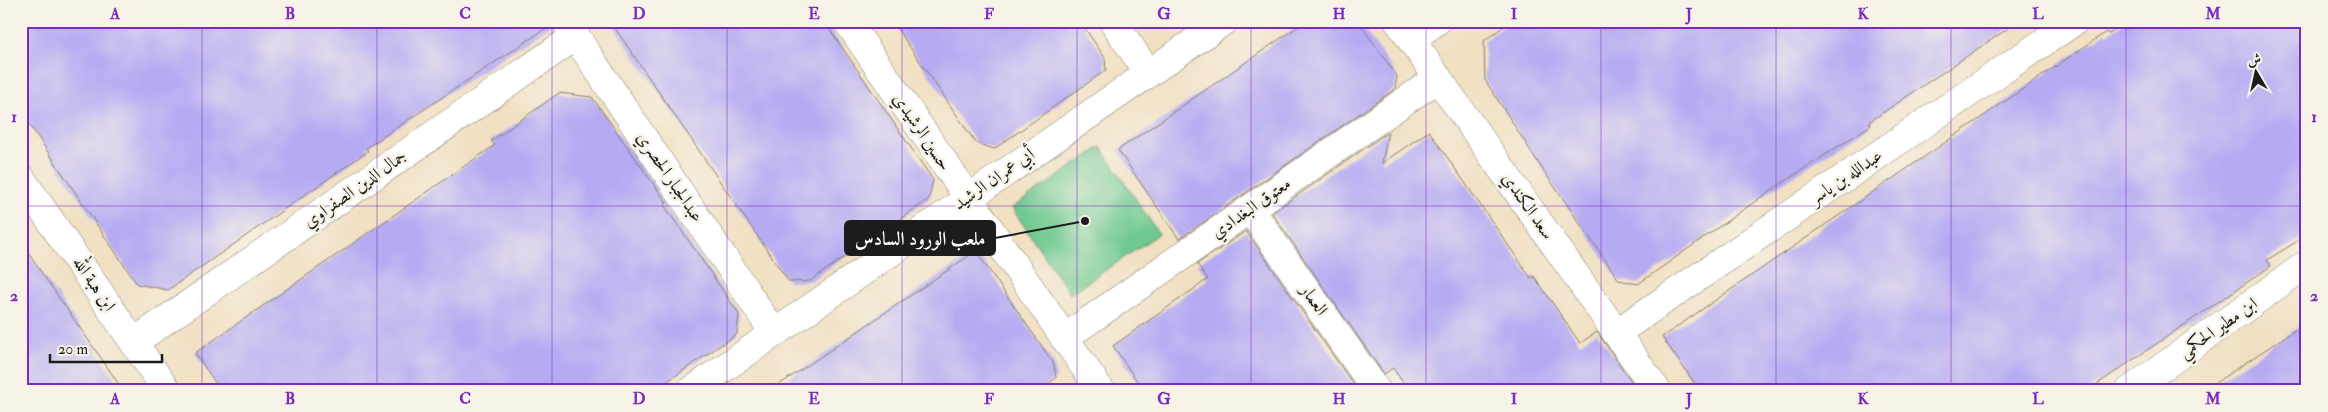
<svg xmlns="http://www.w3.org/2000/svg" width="2328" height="412" font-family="'IM FELL Double Pica',Amiri,serif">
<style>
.green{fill:#6fc990;stroke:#467256}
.building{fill:#b6abf3}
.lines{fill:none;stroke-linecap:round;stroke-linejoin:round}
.minor-casing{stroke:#867e6f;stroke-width:29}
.minor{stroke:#fff;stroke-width:28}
.grid{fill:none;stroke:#7b2cbf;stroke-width:1;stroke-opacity:0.55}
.labels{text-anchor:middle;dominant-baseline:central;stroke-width:5;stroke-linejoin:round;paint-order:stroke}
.street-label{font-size:18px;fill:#1c1c1c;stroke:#f7f3e8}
.leader{fill:none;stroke:#1c1c1c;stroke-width:2}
.callout-dot{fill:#1c1c1c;stroke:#f7f3e8;stroke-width:2}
.callout{fill:#1c1c1c;stroke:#1c1c1c;stroke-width:2}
.callout-label{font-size:19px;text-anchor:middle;font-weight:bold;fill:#fff}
.neatline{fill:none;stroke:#7b2cbf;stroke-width:2}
.grid-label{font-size:16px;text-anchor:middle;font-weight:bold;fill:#7b2cbf}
</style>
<rect width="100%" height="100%" fill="#f7f3e8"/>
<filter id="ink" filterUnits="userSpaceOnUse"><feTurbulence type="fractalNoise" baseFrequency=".02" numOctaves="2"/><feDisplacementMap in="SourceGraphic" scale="10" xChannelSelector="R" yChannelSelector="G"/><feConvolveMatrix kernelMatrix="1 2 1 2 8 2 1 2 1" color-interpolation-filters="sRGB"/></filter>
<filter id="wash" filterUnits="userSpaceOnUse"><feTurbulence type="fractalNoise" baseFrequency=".0096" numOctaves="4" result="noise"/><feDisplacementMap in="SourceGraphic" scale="20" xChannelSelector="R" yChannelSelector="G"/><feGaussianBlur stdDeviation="1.12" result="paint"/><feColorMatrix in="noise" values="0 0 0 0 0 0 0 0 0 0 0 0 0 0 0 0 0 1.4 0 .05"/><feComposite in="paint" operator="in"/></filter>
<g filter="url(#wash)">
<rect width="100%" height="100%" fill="#f1e0c2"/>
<polygon class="green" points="1101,147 1159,234 1070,294 1012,208"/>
<g id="blocks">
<g class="building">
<polygon points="36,21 551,21 551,25 366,148 368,151 168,290 137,284 21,112 21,31"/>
<polygon points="610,21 824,21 933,180 929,199 810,281 789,282"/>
<polygon points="892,21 1080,21 1105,58 1106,70 994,149 976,143"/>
<polygon points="1306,21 1358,21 1397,76 1395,89 1179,239 1118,150"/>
<polygon points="1511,21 2019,21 1869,122 1871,125 1767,193 1638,284 1619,280 1543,170 1485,80 1484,41"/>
<polygon points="2127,21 2307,21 2307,235 2267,260 2271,266 2087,391 1700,391 1662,337 2106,32 2108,34"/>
<polygon points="559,93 592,97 667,203 664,205 739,314 737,334 653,391 221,391 195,353 495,145 491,141"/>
<polygon points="1429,131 1531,278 1534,276 1580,343 1597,332 1638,391 1409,391 1393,368 1384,374 1272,213 1388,132 1382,163"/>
<polygon points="1246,231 1358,391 1144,391 1113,346 1208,279 1197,264"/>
<polygon points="21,243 112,374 123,391 21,391"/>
<polygon points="976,251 1054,364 1056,378 1039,391 770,391"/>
<polygon points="2307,322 2307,391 2203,391"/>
</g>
</g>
</g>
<g filter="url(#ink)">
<use href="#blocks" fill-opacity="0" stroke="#867e6f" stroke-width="1"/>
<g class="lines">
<g class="minor-casing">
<g id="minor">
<polyline points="847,21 1101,391"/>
<polyline points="1113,21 1148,73"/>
<polyline points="1398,21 1657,391"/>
<polyline points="566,22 774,333"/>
<polyline points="1411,39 1437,21"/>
<polyline points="21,178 167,391"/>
<polyline points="1250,209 1377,391"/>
<polyline points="1616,333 2075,21"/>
<polyline points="1064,338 1438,78"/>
<polyline points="134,342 576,36"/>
<polyline points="691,391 1224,21"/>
<polyline points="2129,391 2307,264"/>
</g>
</g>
<use href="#minor" class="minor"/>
</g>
</g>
<path class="grid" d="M202 21V391M377 21V391M552 21V391M727 21V391M902 21V391M1077 21V391M1251 21V391M1426 21V391M1601 21V391M1776 21V391M1951 21V391M2126 21V391M21 206H2307"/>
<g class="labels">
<g class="street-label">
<text transform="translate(922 132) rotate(56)">حسين الرشيدي</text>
<text transform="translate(670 177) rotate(56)">عبدالجبار الحصري</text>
<text transform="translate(1846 177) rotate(-34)">عبدالله بن ياسر</text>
<text transform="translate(994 179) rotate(-35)">أبي عمران الرشيد</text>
<text transform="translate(355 189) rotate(-35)">جمال الدين الصفراوي</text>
<text transform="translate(1528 206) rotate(55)">سعد الكندي</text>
<text transform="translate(1251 208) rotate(-35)">معتوق البغدادي</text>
<text transform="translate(94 284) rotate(56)">ابن هبة الله</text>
<text transform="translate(1314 300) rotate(55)">العمار</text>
<text transform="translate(2218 328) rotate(-35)">ابن مطير الحكمي</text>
</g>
</g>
<path class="leader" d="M1085 221L995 238"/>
<circle class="callout-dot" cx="1085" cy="221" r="5"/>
<rect class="callout" x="845" y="221" width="150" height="34" rx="5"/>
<g class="callout-label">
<text x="920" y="245">ملعب الورود السادس</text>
</g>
<rect width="2328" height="412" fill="none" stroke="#f7f3e8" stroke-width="55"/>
<g transform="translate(2256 72) rotate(351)" stroke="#f7f3e8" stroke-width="4" paint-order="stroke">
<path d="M0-4L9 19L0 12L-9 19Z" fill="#1c1c1c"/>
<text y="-8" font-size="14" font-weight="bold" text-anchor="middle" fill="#1c1c1c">ش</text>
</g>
<path d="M50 354v8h112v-8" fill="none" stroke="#1c1c1c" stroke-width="2.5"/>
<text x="58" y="354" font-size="15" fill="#1c1c1c" stroke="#f7f3e8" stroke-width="4" paint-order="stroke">20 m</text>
<rect x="28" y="28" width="2272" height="356" class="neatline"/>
<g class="grid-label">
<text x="115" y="19">A</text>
<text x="290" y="19">B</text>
<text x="465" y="19">C</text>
<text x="639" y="19">D</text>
<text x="814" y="19">E</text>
<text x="989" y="19">F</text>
<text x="1164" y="19">G</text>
<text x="1339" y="19">H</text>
<text x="1514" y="19">I</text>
<text x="1689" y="19">J</text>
<text x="1863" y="19">K</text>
<text x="2038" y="19">L</text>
<text x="2213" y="19">M</text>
<text x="14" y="122">1</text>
<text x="2314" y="122">1</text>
<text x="14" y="301">2</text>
<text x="2314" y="301">2</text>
<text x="115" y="404">A</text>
<text x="290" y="404">B</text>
<text x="465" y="404">C</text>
<text x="639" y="404">D</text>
<text x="814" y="404">E</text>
<text x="989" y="404">F</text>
<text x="1164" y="404">G</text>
<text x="1339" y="404">H</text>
<text x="1514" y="404">I</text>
<text x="1689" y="404">J</text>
<text x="1863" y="404">K</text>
<text x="2038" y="404">L</text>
<text x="2213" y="404">M</text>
</g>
</svg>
